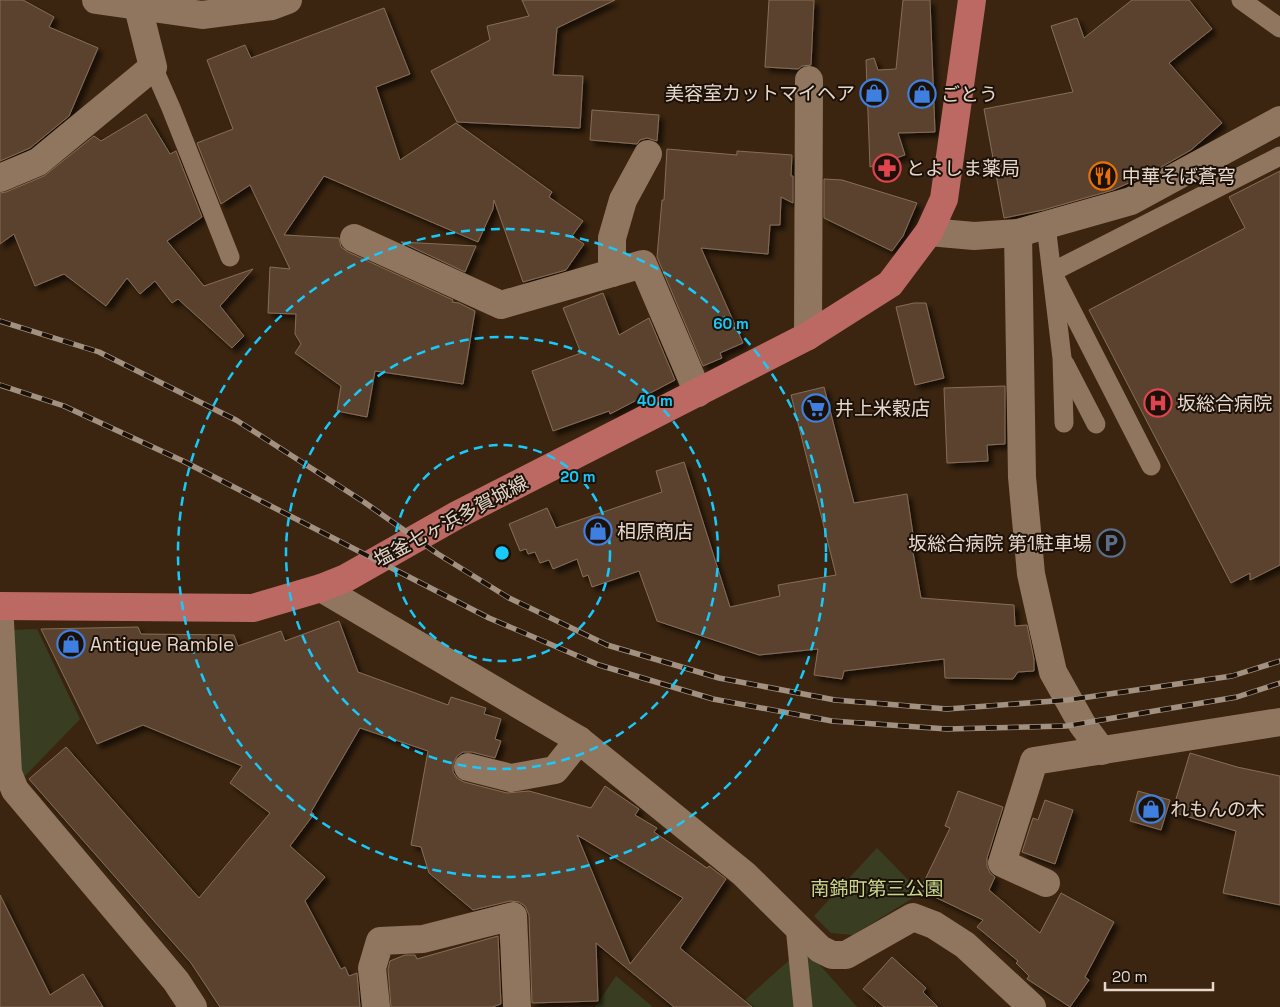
<svg xmlns="http://www.w3.org/2000/svg" width="1280" height="1007" font-family="'Space Grotesk','Noto Sans JP',sans-serif">
<style>
.green{fill:#393e22}
.building{fill:#5a422d;stroke:#876d57;fill-rule:evenodd;filter:url(#shadow)}
.lines{fill:none;stroke-linecap:round;stroke-linejoin:round}
.lane{stroke:#91765f;stroke-width:19}
.street{stroke:#91765f;stroke-width:28}
.secondary{stroke:#91765f;stroke-width:28}
.primary{stroke:#bd6963;stroke-width:28}
.rail-casing{stroke:#a29080;stroke-width:5.5}
.rail{stroke:#1b1108;stroke-width:4;stroke-dasharray:11;stroke-linecap:butt}
.ring{fill:none;stroke:#18cafc;stroke-width:2.5;stroke-dasharray:9 6}
.labels{text-anchor:middle;dominant-baseline:central;stroke-width:4;stroke-linejoin:round;paint-order:stroke}
.poi-label{font-size:19px;fill:#e6d7ca;stroke:#1b1108;text-anchor:start}
.street-label{font-size:19px;fill:#e6d7ca;stroke:#1b1108}
.park-label{font-size:19px;fill:#c9d78d;stroke:#1b1108}
.centre{fill:#18cafc;stroke:#1b1108;stroke-width:2.5}
.ring-label{font-size:15px;text-anchor:middle;font-weight:bold;fill:#18cafc;stroke:#1b1108;stroke-width:4;stroke-linejoin:round;paint-order:stroke}
</style>
<defs>
<filter id="shadow"><feDropShadow dx="4.5" dy="4.5" stdDeviation="2.5" flood-color="#0009"/></filter>
</defs>
<rect width="100%" height="100%" fill="#3b2510"/>
<g class="green">
<polygon points="37,629 80,719 24,777 19,772 11,630"/>
<polygon points="877,848 921,893 853,935 831,933 814,916"/>
<polygon points="804,947 857,1007 737,1007"/>
<polygon points="616,976 653,1007 595,1007"/>
</g>
<g class="building">
<polygon points="0,0 23,0 54,17 49,27 98,48 69,116 30,148 0,161"/>
<polygon points="522,0 615,0 557,28 553,75 583,76 580,128 457,122 431,71 490,40 487,26 529,16"/>
<polygon points="769,0 814,0 811,65 802,66 798,69 765,67"/>
<polygon points="903,0 930,0 935,132 898,133 905,155 870,167 866,60 874,58 878,70 896,69"/>
<polygon points="1132,0 1189,0 1212,29 1169,63 1222,123 1191,150 1149,174 1113,190 1043,210 1004,218 984,109 1073,92 1051,26 1077,18 1084,38"/>
<polygon points="384,8 410,74 376,87 400,160 456,123 552,192 549,197 583,221 572,236 584,244 566,270 523,282 494,200 493,209 478,242 324,176 284,235 339,238 341,247 348,252 453,300 452,302 459,303 475,311 463,384 375,371 367,417 337,411 341,386 295,353 301,344 295,334 296,314 268,313 270,267 290,269 250,185 221,204 197,143 233,129 207,60 245,45 251,58"/>
<polygon points="592,110 659,115 657,141 647,138 640,140 637,144 590,140"/>
<polygon points="146,114 170,154 176,151 202,217 167,241 204,286 253,269 220,306 244,336 232,348 178,299 172,303 155,281 140,294 127,278 106,306 64,274 35,286 14,234 0,244 0,193 6,192 44,176 94,136 101,141"/>
<polygon points="667,149 737,155 737,151 792,155 791,176 793,176 793,203 781,197 780,225 770,225 768,254 701,248 743,343 720,353 722,358 703,366 657,257 662,200 664,200"/>
<polygon points="1280,171 1280,565 1250,580 1250,573 1231,583 1089,310 1245,228 1229,197"/>
<polygon points="824,179 842,180 917,203 903,236 892,251 824,218"/>
<polygon points="401,242 476,246 465,272"/>
<polygon points="603,293 619,335 649,318 675,380 610,414 609,411 553,431 532,371 581,353 563,308"/>
<polygon points="914,303 926,303 944,378 915,385 896,307"/>
<polygon points="1005,386 1005,444 987,445 988,461 947,463 944,388"/>
<polygon points="824,387 854,503 907,494 914,541 911,541 921,598 1014,605 1015,626 1027,625 1034,659 1034,671 1018,672 1013,679 945,678 944,659 844,671 842,679 814,675 818,649 759,655 657,621 639,571 592,587 588,575 583,577 577,559 553,569 549,560 540,563 535,552 528,554 526,549 520,551 509,524 547,508 556,528 662,492 656,471 684,462 730,607 780,596 778,585 836,575 791,395"/>
<path d="M339 621 358 672 448 705 451 697 486 708 484 714 501 719 495 739 501 741 495 758 472 752H463L457 756 453 764V772L457 778 464 782 507 793 529 791 591 808 605 786 639 809 635 815 657 828 654 832 707 868 709 866 726 879 680 948 752 1007H674L596 943 598 1001 532 1003 529 915 525 906 519 902 510 901 473 910 429 873 421 847 411 845 428 751 360 728 311 812 314 814 290 846 325 877 305 901 341 969 345 967 349 976 357 973 360 1007H220L191 963 29 779 66 747 199 898 270 813 230 783 242 766 143 725 97 744 41 629 138 627 141 634 234 635 238 646 281 631 285 641ZM577 835 683 898 630 964Z"/>
<polygon points="1190,753 1237,767 1280,776 1280,905 1223,893 1236,831 1172,812"/>
<polygon points="958,791 1003,807 987,858 987,866 990,873 995,877 989,890 1035,929 1040,933 1061,893 1114,922 1085,977 1089,980 1070,1007 1027,979 1029,976 1016,963 1018,961 977,927 983,920 920,890 950,828 945,826"/>
<polygon points="1138,791 1170,800 1161,830 1130,821"/>
<polygon points="1045,800 1073,810 1055,864 1022,852 1033,818 1038,820"/>
<polygon points="0,895 50,995 83,974 103,1007 0,1007"/>
<polygon points="498,936 501,1004 492,1007 391,1007 388,969 390,961 405,955 415,955 417,959"/>
<polygon points="892,957 926,988 923,992 938,1007 884,1007 863,989"/>
</g>
<g class="lines">
<g class="lane">
<polyline points="1241,0 1280,28"/>
<polyline points="153,67 171,108 230,257"/>
<polyline points="1046,225 1062,358 1064,423"/>
<polyline points="1065,364 1096,424"/>
<polyline points="1151,466 1052,272 1280,156"/>
<polyline points="795,926 803,1007"/>
</g>
<g class="street">
<polyline points="0,178 38,162 153,67 138,7"/>
<polyline points="929,232 974,236 1018,233 1131,201 1280,120"/>
<polyline points="1018,233 1022,477 1031,574 1053,672 1082,724 1102,751"/>
<polyline points="354,238 501,305 643,264 698,393"/>
<polyline points="612,273 612,238 623,200 648,154"/>
<polyline points="808,336 809,80"/>
<polyline points="321,588 579,740 744,874 820,949 832,955 846,955 913,917 934,925 965,945 1032,1007"/>
<polyline points="0,622 8,773 15,790 176,981 193,1007"/>
<polyline points="468,767 511,778 555,770 579,740"/>
<polyline points="1046,883 1002,863 1034,761 1280,722"/>
<polyline points="376,1007 372,968 380,941 423,939 513,916 517,1007"/>
</g>
<polyline class="secondary" points="96,0 202,15 272,6 288,0"/>
<polyline class="primary" points="0,606 253,608 321,588 346,578 457,515 808,336 890,284 929,232 944,199 972,0"/>
<g class="rail-casing">
<g id="rail">
<polyline points="0,321 99,352 236,420 364,502 438,554 509,598 607,645 719,678 835,700 947,709 1068,700 1232,676 1280,661"/>
<polyline points="0,385 64,406 183,461 489,618 599,665 713,699 832,721 947,729 1066,726 1237,697 1280,683"/>
</g>
</g>
<use href="#rail" class="rail"/>
</g>
<g class="ring">
<circle cx="502" cy="553" r="108"/>
<circle cx="502" cy="553" r="216"/>
<circle cx="502" cy="553" r="324"/>
</g>
<defs>
<g id="shop-ring" transform="scale(1.4375)"><circle r="9.5" fill="#1b1108" stroke="#3f7fe0" stroke-width="1.5"/><path d="M-5-2.5h2.3a2.7 3.5 0 0 1 5.4 0H5L5.5 6h-11ZM-1.5-2.5h3a1.5 2.3 0 0 0-3 0Z" fill="#3f7fe0"/></g>
<g id="pharmacy-ring" transform="scale(1.4375)"><circle r="9.5" fill="#1b1108" stroke="#e0444e" stroke-width="1.5"/><path d="M-2-6h4v4h4v4h-4v4h-4v-4h-4v-4h4Z" fill="#e0444e"/></g>
<g id="restaurant-ring" transform="scale(1.4375)"><circle r="9.5" fill="#1b1108" stroke="#e8710a" stroke-width="1.5"/><path d="M-5-6h1v4h1v-4h1v4h1v-4h1v5L-1.5 .5V6h-2V.5L-5-1ZM5-6V6H3V1.5H1.5Q1.5-4 5-6Z" fill="#e8710a"/></g>
<g id="hospital-ring" transform="scale(1.4375)"><circle r="9.5" fill="#1b1108" stroke="#e0444e" stroke-width="1.5"/><path d="M-5-5h3v3.5h4V-5h3V5h-3V1.5h-4V5h-3Z" fill="#e0444e"/></g>
<g id="supermarket-ring" transform="scale(1.4375)"><circle r="9.5" fill="#1b1108" stroke="#3f7fe0" stroke-width="1.5"/><path d="M-6-5.5h2.5l.6 2H6L4.5 2H-2.5L-4.4-4H-6ZM-1.5 3.2a1.3 1.3 0 1 0 .1 0ZM3 3.2a1.3 1.3 0 1 0 .1 0Z" fill="#3f7fe0"/></g>
<g id="parking-ring" transform="scale(1.4375)"><circle r="9.5" fill="#1b1108" stroke="#5c6f8a" stroke-width="1.5"/><path d="M-3.5-5.5H1a3.5 3.5 0 0 1 0 7H-1V5.5H-3.5ZM-1-3.4V-.6H.8a1.4 1.4 0 0 0 0-2.8Z" fill="#5c6f8a"/></g>
</defs>
<g fill-rule="evenodd">
<use href="#shop-ring" x="874" y="93"/>
<use href="#shop-ring" x="922" y="94"/>
<use href="#pharmacy-ring" x="887" y="168"/>
<use href="#restaurant-ring" x="1103" y="176"/>
<use href="#hospital-ring" x="1158" y="403"/>
<use href="#supermarket-ring" x="816" y="408"/>
<use href="#shop-ring" x="598" y="531"/>
<use href="#parking-ring" x="1111" y="543"/>
<use href="#shop-ring" x="71" y="644"/>
<use href="#shop-ring" x="1151" y="809"/>
</g>
<g class="labels">
<g class="poi-label">
<text x="855" y="93" text-anchor="end">美容室カットマイヘア</text>
<text x="941" y="94">ごとう</text>
<text x="906" y="168">とよしま薬局</text>
<text x="1122" y="176">中華そば蒼穹</text>
<text x="1177" y="403">坂総合病院</text>
<text x="835" y="408">井上米穀店</text>
<text x="617" y="531">相原商店</text>
<text x="1092" y="543" text-anchor="end">坂総合病院 第1駐車場</text>
<text x="90" y="644">Antique Ramble</text>
<text x="1170" y="809">れもんの木</text>
</g>
<g class="street-label">
<text transform="translate(451 521) rotate(-28)">塩釜七ヶ浜多賀城線</text>
</g>
<g class="park-label">
<text x="877" y="888">南錦町第三公園</text>
</g>
</g>
<circle cx="502" cy="553" r="8" class="centre"/>
<g class="ring-label">
<text x="731" y="329">60 m</text>
<text x="655" y="406">40 m</text>
<text x="578" y="482">20 m</text>
</g>
<path d="M1105 982v8h108v-8" fill="none" stroke="#e6d7ca" stroke-width="2.5"/>
<text x="1112" y="982" font-size="15" fill="#e6d7ca" stroke="#1b1108" stroke-width="4" paint-order="stroke">20 m</text>
</svg>
